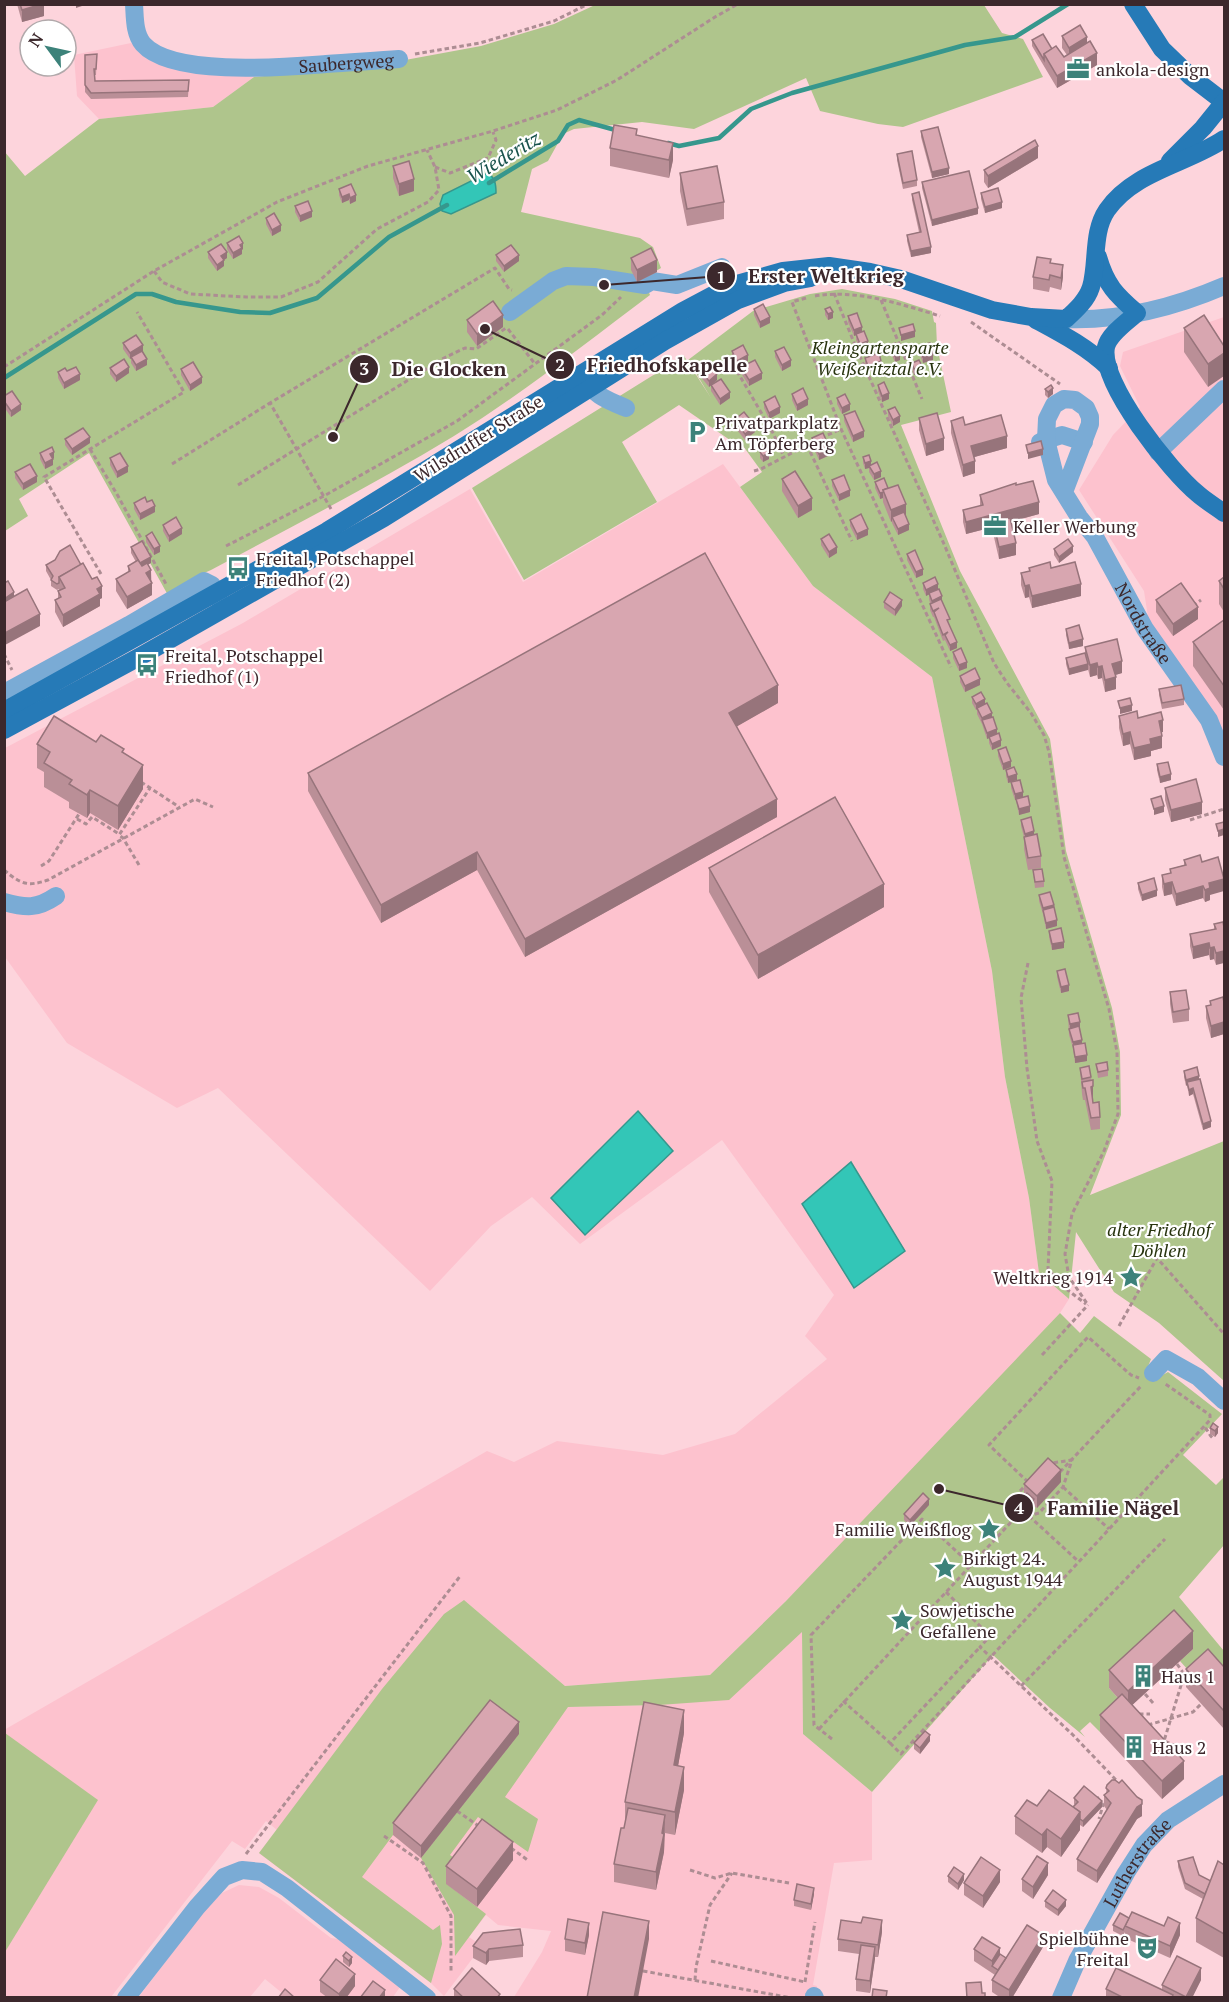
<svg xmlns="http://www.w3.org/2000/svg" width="1229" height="2002" font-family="'PT Serif',serif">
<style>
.built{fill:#fdc2ce}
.green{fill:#afc58c}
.water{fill:#33c6b7;stroke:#36978d;stroke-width:1.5}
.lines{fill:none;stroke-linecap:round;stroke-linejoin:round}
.stream{stroke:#36978d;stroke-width:4.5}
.path{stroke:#ad8d93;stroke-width:3;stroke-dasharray:4.5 3;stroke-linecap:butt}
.minor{stroke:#7aabd5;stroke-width:18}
.major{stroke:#267ab7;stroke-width:18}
.wall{fill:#ba8f97}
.shaded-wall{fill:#97747b}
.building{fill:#d8a6b0;stroke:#97747b;stroke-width:1.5}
.labels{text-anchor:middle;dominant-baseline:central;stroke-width:4.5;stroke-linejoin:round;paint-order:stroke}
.street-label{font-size:18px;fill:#3c282c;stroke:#fff}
.poi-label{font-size:18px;fill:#3c282c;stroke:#fff;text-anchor:start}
.park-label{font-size:18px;font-style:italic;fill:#28340f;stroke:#fff}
.water-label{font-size:20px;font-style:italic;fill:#19534d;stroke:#fff}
.leader{fill:none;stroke:#3c282c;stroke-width:2}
.callout-dot{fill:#3c282c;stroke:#fff;stroke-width:2}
.mark-label{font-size:18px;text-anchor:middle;font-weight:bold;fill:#fff}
.callout-label{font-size:20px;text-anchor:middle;font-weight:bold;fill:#3c282c;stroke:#fff;stroke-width:4.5;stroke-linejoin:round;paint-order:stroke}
</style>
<rect width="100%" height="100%" fill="#fdd4dc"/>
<g class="built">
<polygon points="131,43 152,56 254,77 213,107 99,119 77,96 74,55"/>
<polygon points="1224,317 1224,746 1148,617 1144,591 1079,490 1113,435 1140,407 1120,366 1123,352"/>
<polygon points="723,464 813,586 932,677 992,971 1005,1077 1029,1198 1039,1273 1069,1299 1060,1313 978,1402 786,1601 710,1675 565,1686 464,1600 568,1707 659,1705 802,1631 803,1734 872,1792 872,1860 834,1863 813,1985 817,1986 814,1996 811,1998 514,1997 542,1952 551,1931 498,1925 486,1915 469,1937 482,1946 444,1996 431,1983 259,1853 277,1830 266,1821 245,1849 232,1841 111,1997 5,1997 4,1730 487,1451 514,1462 557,1441 663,1455 735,1434 827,1359 805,1336 834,1295 722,1140 580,1244 532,1197 491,1226 430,1291 218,1088 177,1108 67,1043 5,957 5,748 243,623 470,489 523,582"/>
<polygon points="239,1885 259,1887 279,1898 331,1938 338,1939 400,1987 393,1997 287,1997 265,1979 250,1997 138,1998 203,1912 222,1893"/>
</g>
<g class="green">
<path d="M595 5H984L1002 33 1023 39 1043 77 903 127 878 124 820 111 806 78 694 129 642 122 574 129 563 134 548 161 532 169 521 212 640 238 653 247 661 268 643 279 650 295C586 343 522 394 454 436 375 484 293 526 211 570L195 577 169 597 89 453 19 499 28 516 5 531 4 151 25 176 99 119 213 107 254 77 378 65 481 46 554 24Z"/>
<polygon points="842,289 895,299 932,311 934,322 936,323 937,346 951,412 901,425 960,571 1050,739 1066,851 1112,1008 1120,1052 1121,1115 1090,1195 1224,1141 1224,1381 1159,1323 1114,1292 1076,1232 1069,1299 1039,1273 1029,1198 1005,1077 992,971 932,677 813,586 740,487 762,472 738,439 743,449 679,405 622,442 657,502 524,580 472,488 684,356 711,398 688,360 753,311 810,294"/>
<polygon points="1060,1313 1080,1333 1094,1316 1151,1359 1147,1369 1159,1377 1168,1372 1222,1414 1183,1455 1216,1485 1224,1477 1224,1545 1179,1597 1224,1651 1224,1685 1188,1670 1180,1661 1193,1649 1109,1688 1128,1709 1100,1732 1090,1722 1080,1731 1085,1737 1050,1708 993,1655 872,1792 803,1734 802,1632 729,1700 659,1705 568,1707 505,1797 538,1819 528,1852 478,1817 450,1855 462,1864 447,1884 486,1914 455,1956 454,1915 421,1858 457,1811 393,1835 362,1877 433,1930 440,1925 442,1944 431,1983 259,1853 382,1689 444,1614 464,1600 565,1686 710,1675 786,1601"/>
<polygon points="5,1733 98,1800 5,1952 4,1733"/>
</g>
<g class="water">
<path d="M487 173C495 177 496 184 496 193L451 214 442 211 440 204 443 195Z"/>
<polygon points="638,1111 673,1151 585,1235 551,1198"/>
<polygon points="851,1162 905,1251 854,1288 802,1204"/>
</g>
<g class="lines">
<g class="stream">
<polyline points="668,143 679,146 719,138 751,109 792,93 965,45 1015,37 1068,4"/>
<polyline points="489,183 558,141 568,125 579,120 619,131"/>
<polyline points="4,378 136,294 152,294 176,302 240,312 270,313 317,298 389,237 447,205"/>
</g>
<g class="path">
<polyline points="415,54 480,43 554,21 588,4"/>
<polyline points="435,167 450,173 488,158 496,140 493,132"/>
<polyline points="154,271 162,282 190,294 246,297 281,297 318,282 377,229 428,202 439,190 435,167 427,150"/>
<polyline points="834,293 857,350 944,544 994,663 1007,683 1031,713 1044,735 1049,752 1064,857 1109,1009 1117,1052 1118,1114 1104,1151 1072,1214 1065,1254 1069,1277 1088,1305"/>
<path d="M815 296C857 289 900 304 940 316"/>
<polyline points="806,298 792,302 841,429 951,667"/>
<polyline points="881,300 922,399"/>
<polyline points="971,322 1060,384"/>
<polyline points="508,329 535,364"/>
<polyline points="4,367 154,271 277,202 368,166 493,131 557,110 617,80 715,17 738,4"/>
<polyline points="737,371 773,433 784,457"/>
<polyline points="821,438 841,429"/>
<polyline points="807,445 852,541"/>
<polyline points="90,449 118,496 166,584"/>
<polyline points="172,464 270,403"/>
<polyline points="754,471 761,469 815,441"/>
<polyline points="238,485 444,358 465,348 476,349 506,328"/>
<polyline points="331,509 270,403 495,268 509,289 512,290"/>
<polyline points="226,546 322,497 457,421 602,315 621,297"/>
<polyline points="101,574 44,477 184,392 137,312"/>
<polyline points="1193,606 1201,600"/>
<polyline points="4,654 12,670"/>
<polyline points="141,782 179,807"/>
<polyline points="77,819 86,824 92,817 119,834"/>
<polyline points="1190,820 1224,809"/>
<polyline points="139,865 123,838 119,835 150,788"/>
<polyline points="41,866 49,861 79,814"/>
<path d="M4 870C21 884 27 887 48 880L195 799 213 807"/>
<polyline points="1028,963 1021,998 1027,1068 1037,1141 1052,1181 1048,1269 1065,1288 1086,1304"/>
<polyline points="1119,1326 1157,1258 1224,1334"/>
<polyline points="1042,1355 1088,1305"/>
<path d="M1205 1428C1209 1431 1209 1436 1214 1439"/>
<polyline points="1060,1472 1142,1385"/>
<polyline points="1028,1482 989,1445 1088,1337 1131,1375 1139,1378"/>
<polyline points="1063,1487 1109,1529"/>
<polyline points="1029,1516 1078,1561"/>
<polyline points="1013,1520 1019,1492 1025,1486"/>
<polyline points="946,1592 990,1636 980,1647 1073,1735 1117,1781"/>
<polyline points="1177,1664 1182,1671 1182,1682 1164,1741 1185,1749"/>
<polyline points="1021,1686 1165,1539"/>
<polyline points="1145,1694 1154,1704"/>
<polyline points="843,1701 890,1743 980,1647"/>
<polyline points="1139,1714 1150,1714"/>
<polyline points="1148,1725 1193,1712 1201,1704"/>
<polyline points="819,1729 1013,1520 1039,1513 1063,1487 1072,1460 1052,1463"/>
<polyline points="832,1739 814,1725 811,1635 922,1519 971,1565"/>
<polyline points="890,1743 901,1754 1210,1420 1210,1415 1164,1383"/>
<polyline points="1097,1797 1103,1805 1099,1819"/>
<polyline points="457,1811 480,1827"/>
<polyline points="384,1836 423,1863 451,1916 451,1973"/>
<polyline points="511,1848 529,1861"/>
<polyline points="246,1854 461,1575"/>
<polyline points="690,1870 715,1878 732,1873 789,1883"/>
<polyline points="711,1961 805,1982"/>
<polyline points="643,1971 792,1998"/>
<polyline points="695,1980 696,1967 710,1905 732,1873"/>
<polyline points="805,1982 815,1922"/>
</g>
<g class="minor">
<path id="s1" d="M134 4C135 17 134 33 143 44 172 77 285 67 326 64 350 62 374 61 399 59"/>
<polyline points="510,312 553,281 566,276 594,277 645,285 652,281 677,285 722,267 737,299"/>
<path d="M1066 319C1120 321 1175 307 1224 286"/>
<path d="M582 375C595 396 604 399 626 408"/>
<polyline points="1040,442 1062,435 1084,442"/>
<polyline points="1158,452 1224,389"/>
<path id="s2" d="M1064 492 1090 424V417L1086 408 1075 400 1064 399 1054 405 1047 419 1046 440 1056 480 1079 517 1095 537 1145 629 1209 720 1224 757"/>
<polyline points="4,693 129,625 204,581 212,585 222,606"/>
<path d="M4 902C26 908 37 909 56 896"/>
<polyline points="1153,1373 1166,1359 1198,1377 1224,1401"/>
<polyline points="814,1996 815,1998"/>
<polyline points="126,1998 197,1907 224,1877 242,1870 262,1872 287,1888 427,1998"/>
<path id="s3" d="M1061 1998 1077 1961 1126 1873 1144 1845 1168 1820 1224 1784"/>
</g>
<g class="major">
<polyline points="1133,4 1162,49 1190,76 1224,102"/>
<polyline points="1170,161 1203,128 1224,102"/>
<path d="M1098 257C1106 285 1116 295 1137 313 1127 322 1109 334 1106 347 1099 383 1171 472 1198 494 1206 501 1216 507 1224 513"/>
<path d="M1036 320C1062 334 1087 347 1109 368"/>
<path d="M4 711 327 531 683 311 730 286 783 271 829 266 870 272 901 279 992 310 1031 317 1066 319C1076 310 1087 300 1091 287 1098 263 1092 232 1107 210 1134 171 1187 164 1224 139"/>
<polyline points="4,730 141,656 384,518 665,341 738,300 784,283 811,278"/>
</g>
</g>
<g class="wall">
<polygon points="17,4 44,4 44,16 22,22"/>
<polygon points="1062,36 1087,43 1097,65 1057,88 1032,46 1032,40 1064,57 1067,55 1062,48"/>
<polygon points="97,54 96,75 94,75 95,81 189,80 188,97 91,99 85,92 85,55"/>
<polygon points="921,131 949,174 932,178 921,137"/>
<polygon points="637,135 673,160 669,178 610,166 610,148"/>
<polygon points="897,154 917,180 917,186 903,189 897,160"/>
<polygon points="1038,158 988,188 984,182 984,170"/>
<polygon points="393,166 414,191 399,196 393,178"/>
<polygon points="680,173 724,202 724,219 687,226 680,191"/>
<polygon points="922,182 978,214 932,226 922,188"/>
<polygon points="351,184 356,201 350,204 349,200 342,203 339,195 339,189"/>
<polygon points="981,193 1002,208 985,213 981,199"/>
<polygon points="912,194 931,253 911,257 907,241 907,235 919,232 912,200"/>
<polygon points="295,206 312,217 300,222 295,212"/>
<polygon points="266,218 281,231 272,236 266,224"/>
<polygon points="227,243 243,249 242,250 242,254 233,259 227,249"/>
<polygon points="208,252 227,258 224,260 224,266 217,271 208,258"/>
<polygon points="496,255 519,261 504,272 496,261"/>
<polygon points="631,258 657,272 637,282 631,270"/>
<polygon points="1051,263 1063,277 1061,290 1050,287 1049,292 1033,289 1033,277"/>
<polygon points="754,309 770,323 760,328 754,315"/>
<polygon points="825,309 833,318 828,320 825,315"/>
<polygon points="848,316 862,331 868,347 860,350 856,340 856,335 854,336 848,322"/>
<polygon points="467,320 503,327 477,346 467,332"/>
<polygon points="1184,328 1224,346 1208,387 1184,352"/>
<polygon points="123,343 143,351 147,365 136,371 131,363 131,358 130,359 123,349"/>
<polygon points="890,345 900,360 895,362 890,351"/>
<polygon points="919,346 933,360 923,363 919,352"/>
<polygon points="732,351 748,361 737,367 732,357"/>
<polygon points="775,351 791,366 782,371 775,357"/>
<polygon points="865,358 881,367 868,372 865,364"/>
<polygon points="912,363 922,372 914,375 912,369"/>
<polygon points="741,367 762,379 749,386 741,373"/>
<polygon points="110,368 129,373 116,382 110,374"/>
<polygon points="181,369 202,383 190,391 181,375"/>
<polygon points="700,370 717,380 709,387 700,376"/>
<polygon points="67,371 80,380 64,389 58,378 58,372"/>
<polygon points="711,385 730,398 720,405 711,391"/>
<polygon points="878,385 889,399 882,402 878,391"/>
<polygon points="1045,389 1053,394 1048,398 1045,395"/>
<polygon points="792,394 808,405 797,411 792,400"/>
<polygon points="4,396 21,410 11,417 4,407"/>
<polygon points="837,398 850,410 842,414 837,404"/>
<polygon points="764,402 780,413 769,419 764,408"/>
<polygon points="888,410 900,422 893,426 888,416"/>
<polygon points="844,415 864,437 853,442 844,421"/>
<polygon points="919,418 944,450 926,456 919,430"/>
<polygon points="734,420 755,432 745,440 734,426"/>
<polygon points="951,421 965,425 1007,448 974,457 975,473 963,477 951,433"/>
<polygon points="812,438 830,455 819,460 812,444"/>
<polygon points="65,439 90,443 72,455 65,445"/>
<polygon points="760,452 769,459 763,462 760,458"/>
<polygon points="40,453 54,458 53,459 53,465 45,469 40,459"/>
<polygon points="863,457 871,465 881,477 874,480 869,472 869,468 865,469 863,463"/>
<polygon points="110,458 128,472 117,478 110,465"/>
<polygon points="15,472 37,482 23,490 15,478"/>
<polygon points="782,479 812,510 798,518 782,491"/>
<polygon points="832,480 850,496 839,501 832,486"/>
<polygon points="875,482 888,488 906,516 909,530 898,535 892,523 892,521 891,522 883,502 883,498 880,499 875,488"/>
<polygon points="1016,485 1039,514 1011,522 1016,555 999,559 993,533 993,527 966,534 963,522 963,510 980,506 980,495"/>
<polygon points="134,503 155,512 140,520 134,509"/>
<polygon points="850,520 868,535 857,540 850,526"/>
<polygon points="163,525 182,534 169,542 163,531"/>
<polygon points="146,536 160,552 154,555 146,542"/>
<polygon points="821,539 837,553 829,558 821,545"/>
<polygon points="131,547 151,563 148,564 151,570 152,595 127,609 116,591 116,579 128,572 128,566 136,562 131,553"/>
<polygon points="1054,549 1073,552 1059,563 1054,555"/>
<polygon points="907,554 923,575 916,578 907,560"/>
<polygon points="46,565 81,565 102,598 100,599 100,606 63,627 55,612 55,600 58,598 58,591 60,591 59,589 57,590 51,586 51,580 46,571"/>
<polygon points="1029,568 1051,568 1081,596 1032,608 1029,597 1025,598 1021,585 1021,573 1029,571"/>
<polygon points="1224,577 1224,612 1219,604 1219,581"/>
<polygon points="923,583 938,589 957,648 950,651 945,640 943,641 934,617 933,617 930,610 930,603 929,599 929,594 926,596 923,589"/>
<polygon points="1156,600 1198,619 1173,636 1156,612"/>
<polygon points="884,602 902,606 895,616 884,608"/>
<polygon points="1224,620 1224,710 1193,666 1193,642"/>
<polygon points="1066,629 1083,646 1069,649 1066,635"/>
<polygon points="1085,647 1122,673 1115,675 1116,689 1105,692 1102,678 1098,679 1097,675 1090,677 1088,669 1069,675 1066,664 1066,658 1085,653"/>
<polygon points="953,652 967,668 959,671 953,658"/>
<polygon points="960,676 980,685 965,692 960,682"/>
<polygon points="1159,689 1184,699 1184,705 1162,709 1159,695"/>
<polygon points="972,697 985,704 992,717 1001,746 992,750 989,743 989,738 987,739 982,724 977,714 977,710 976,710 972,703"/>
<polygon points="778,703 737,726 777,817 525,957 477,870 381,923 308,791 308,773"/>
<polygon points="1119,716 1138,718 1163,732 1162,732 1162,748 1151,751 1151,756 1134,760 1130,744 1123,746 1119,728"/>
<polygon points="96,742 124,753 143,789 118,830 90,813 87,818 69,808 69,802 44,787 44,772 37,768 37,744"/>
<polygon points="998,750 1011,767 1003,770 998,756"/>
<polygon points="1157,764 1171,780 1160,783 1157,770"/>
<polygon points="1006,770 1017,780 1008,783 1006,776"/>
<polygon points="1011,782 1023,797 1030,812 1019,815 1016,800 1015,800 1011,788"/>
<polygon points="1165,788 1202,814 1171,822 1165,800"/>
<polygon points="1021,820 1034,835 1041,856 1041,868 1028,870 1024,849 1024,837 1021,826"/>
<polygon points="1184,860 1210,895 1210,900 1205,902 1203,898 1176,906 1172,894 1164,896 1162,887 1162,875 1170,873 1170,869 1184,865"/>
<polygon points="709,868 884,907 758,979 709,892"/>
<polygon points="1033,870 1044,881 1044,887 1035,888"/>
<polygon points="1138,883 1157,896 1142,901 1138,889"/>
<polygon points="1039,895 1054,908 1057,926 1046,929 1043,914 1039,901"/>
<polygon points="1214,924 1224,927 1216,965 1214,959 1210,960 1209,955 1193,959 1190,946 1190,934 1214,930"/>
<polygon points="1049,931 1064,948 1052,950 1049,937"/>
<polygon points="1057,971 1069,991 1061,993 1057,977"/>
<polygon points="1170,992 1189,1009 1189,1021 1173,1023 1170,1004"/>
<polygon points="1210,1001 1224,1002 1224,1034 1211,1038 1206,1018 1206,1006 1210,1005"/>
<polygon points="1068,1015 1080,1028 1082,1044 1087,1061 1075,1063 1073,1048 1069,1035"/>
<polygon points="1096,1064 1108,1070 1108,1076 1098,1078"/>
<polygon points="1080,1068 1091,1077 1093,1103 1100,1117 1100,1129 1091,1130 1085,1100 1083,1100 1082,1094"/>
<polygon points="1224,1070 1224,1090 1223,1083 1223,1071"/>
<polygon points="1184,1071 1199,1079 1211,1127 1203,1130 1193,1094 1189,1096 1187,1085 1186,1086 1184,1077"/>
<polygon points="1210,1428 1218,1433 1215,1437 1210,1434"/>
<polygon points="1061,1482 1037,1508 1034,1506 1029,1511 1022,1504 1022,1498 1024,1495 1024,1484"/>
<polygon points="929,1505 910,1526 904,1520 904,1514"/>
<polygon points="1193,1649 1132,1705 1184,1779 1162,1799 1100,1732 1100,1715 1118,1698 1109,1688 1109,1670"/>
<polygon points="1224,1667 1224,1729 1186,1687 1186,1669"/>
<polygon points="684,1733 678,1766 684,1790 675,1835 665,1833 664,1852 656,1890 614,1882 614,1864 625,1824 625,1802"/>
<polygon points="519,1734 421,1858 393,1835 393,1823"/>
<polygon points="930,1741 920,1754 914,1749 914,1743"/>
<polygon points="1107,1785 1142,1816 1137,1819 1097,1883 1077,1871 1077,1859 1107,1810 1104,1806 1104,1795 1106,1793"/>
<polygon points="1074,1798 1102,1807 1083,1827 1080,1825 1080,1830 1061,1857 1047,1847 1042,1853 1015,1834 1015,1816 1037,1806 1073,1807 1075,1805 1074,1804"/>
<polygon points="513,1860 477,1907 446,1884 446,1866"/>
<polygon points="1178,1861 1199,1875 1211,1881 1224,1865 1224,1958 1196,1942 1196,1918 1203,1899 1185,1889 1178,1867"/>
<polygon points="1048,1875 1033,1899 1022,1891 1022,1879"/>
<polygon points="948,1876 964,1880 958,1890 948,1882"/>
<polygon points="1000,1882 983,1908 964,1895 964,1883"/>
<polygon points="814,1894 811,1910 794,1906 794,1900"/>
<polygon points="1045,1901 1066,1906 1058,1916 1045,1907"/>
<polygon points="1129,1918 1180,1935 1170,1958 1125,1938 1125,1932 1123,1936 1113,1931 1113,1925"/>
<polygon points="882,1932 878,1957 875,1957 870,1993 856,1991 856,1979 859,1954 838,1951 838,1939"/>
<polygon points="589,1935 585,1955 565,1951 565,1939"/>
<polygon points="523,1945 523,1957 489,1961 486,1965 473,1958 473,1946"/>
<polygon points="1043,1947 1012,1998 1001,1998 992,1992 992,1980 995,1975 974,1961 974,1949 1000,1954 1006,1958"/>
<polygon points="343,1956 352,1963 349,1967 343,1962"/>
<polygon points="320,1980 355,1986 346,1998 328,1998 320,1992"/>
<polygon points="1201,1980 1192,1998 1106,1998 1106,1989 1162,1990 1162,1985"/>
<polygon points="454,1989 500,1998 454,1998"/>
</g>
<g class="shaded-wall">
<polygon points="42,4 44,4 44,16 22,22 22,10"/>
<polygon points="76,4 88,4 76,8"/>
<polygon points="1087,37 1087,49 1069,60 1069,48"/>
<polygon points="1097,53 1097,65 1057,88 1057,76"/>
<polygon points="673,143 673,160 669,178 669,160"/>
<polygon points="1038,146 1038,158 988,188 988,176"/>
<polygon points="949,168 949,174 932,178 932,172"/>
<polygon points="414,179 414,191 399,196 399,184"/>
<polygon points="349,194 349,200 342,203 342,197"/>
<polygon points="356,195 356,201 350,204 350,198"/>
<polygon points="1002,202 1002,208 985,213 985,207"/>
<polygon points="978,208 978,214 932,226 932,220"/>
<polygon points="312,211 312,217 300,222 300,216"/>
<polygon points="281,225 281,231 272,236 272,230"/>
<polygon points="243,243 243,249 242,250 242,254 233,259 233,253"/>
<polygon points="931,247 931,253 911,257 911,251"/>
<polygon points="227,252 227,258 221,262 221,256"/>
<polygon points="519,255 519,261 504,272 504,266"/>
<polygon points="224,260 224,266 217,271 217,265"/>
<polygon points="657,260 657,272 637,282 637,270"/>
<polygon points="1063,265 1063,277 1061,290 1061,278"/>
<polygon points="833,312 833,318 828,320 828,314"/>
<polygon points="503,315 503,327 477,346 477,334"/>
<polygon points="770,317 770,323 760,328 760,322"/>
<polygon points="862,327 862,333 854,336 854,330"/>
<polygon points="915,331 915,337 901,341 901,335"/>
<polygon points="868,341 868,347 860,350 860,344"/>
<polygon points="143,345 143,351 130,359 130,353"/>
<polygon points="1224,353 1224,376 1208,387 1208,364"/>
<polygon points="900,354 900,360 895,362 895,356"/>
<polygon points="933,354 933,360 923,363 923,357"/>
<polygon points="748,355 748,361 737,367 737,361"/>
<polygon points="147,359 147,365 136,371 136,365"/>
<polygon points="791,360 791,366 782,371 782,365"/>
<polygon points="881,361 881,367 868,372 868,366"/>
<polygon points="922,366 922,372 914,375 914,369"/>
<polygon points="129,367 129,373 116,382 116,376"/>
<polygon points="762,373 762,379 749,386 749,380"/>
<polygon points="80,374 80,380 64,389 64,383"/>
<polygon points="717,374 717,380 709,387 709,381"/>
<polygon points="202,377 202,383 190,391 190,385"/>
<polygon points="1053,388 1053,394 1048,398 1048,392"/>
<polygon points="730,392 730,398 720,405 720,399"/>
<polygon points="889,393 889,399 882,402 882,396"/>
<polygon points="808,399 808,405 797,411 797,405"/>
<polygon points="21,404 21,410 11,417 11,411"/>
<polygon points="850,404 850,410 842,414 842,408"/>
<polygon points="780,407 780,413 769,419 769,413"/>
<polygon points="900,416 900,422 893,426 893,420"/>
<polygon points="755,426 755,432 745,440 745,434"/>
<polygon points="864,431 864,437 853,442 853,436"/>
<polygon points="1007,436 1007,448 971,458 971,446"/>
<polygon points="90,437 90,443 72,455 72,449"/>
<polygon points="944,438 944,450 926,456 926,444"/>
<polygon points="830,449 830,455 819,460 819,454"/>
<polygon points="1043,449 1043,455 1028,459 1028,453"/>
<polygon points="54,452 54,458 50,460 50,454"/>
<polygon points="769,453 769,459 763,462 763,456"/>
<polygon points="53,459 53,465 45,469 45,463"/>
<polygon points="871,461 871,467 869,466 869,468 865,469 865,463"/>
<polygon points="975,461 975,473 963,477 963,465"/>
<polygon points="128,466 128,472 117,478 117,472"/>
<polygon points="881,471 881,477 874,480 874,474"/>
<polygon points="37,476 37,482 23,490 23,484"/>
<polygon points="850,490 850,496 839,501 839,495"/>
<polygon points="883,492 883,498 880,499 880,493"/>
<polygon points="812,498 812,510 798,518 798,506"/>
<polygon points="1039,502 1039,514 994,526 993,521 993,527 966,534 966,522"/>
<polygon points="906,504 906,516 894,521 892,517 892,521 891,522 891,510"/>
<polygon points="155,506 155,512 140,520 140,514"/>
<polygon points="909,524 909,530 898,535 898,529"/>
<polygon points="182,528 182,534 169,542 169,536"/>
<polygon points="868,529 868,535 857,540 857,534"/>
<polygon points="1016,543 1016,555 999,559 999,547"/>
<polygon points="160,546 160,552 154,555 154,549"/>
<polygon points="1073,546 1073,552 1059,563 1059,557"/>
<polygon points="837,547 837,553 829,558 829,552"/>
<polygon points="151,557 151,563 140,569 140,563"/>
<polygon points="923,569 923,575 916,578 916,572"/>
<polygon points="151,570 151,582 146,573"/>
<polygon points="152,583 152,595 127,609 127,597"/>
<polygon points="938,584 938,590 926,596 926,590"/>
<polygon points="1081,584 1081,596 1032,608 1032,596"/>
<polygon points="1029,585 1029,597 1025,598 1025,586"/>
<polygon points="102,586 102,598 100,599 100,606 63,627 63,615 97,589"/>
<polygon points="14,592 14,598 4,605 4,599"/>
<polygon points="942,596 942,602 932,607 932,601"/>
<polygon points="902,600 902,606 895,616 895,610"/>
<polygon points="1198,607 1198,619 1173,636 1173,624"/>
<polygon points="40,614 40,626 5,645 5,633"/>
<polygon points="1083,639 1083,646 1069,649 1069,643"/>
<polygon points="957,642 957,648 950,651 950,645"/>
<polygon points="1122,661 1122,673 1112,676 1112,664"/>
<polygon points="967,662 967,668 959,671 959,665"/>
<polygon points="1097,663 1097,675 1090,677 1090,665"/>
<polygon points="1088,664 1088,670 1069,675 1069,669"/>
<polygon points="1102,666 1102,678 1098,679 1098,667"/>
<polygon points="1116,677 1116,689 1105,692 1105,680"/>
<polygon points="980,679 980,685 965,692 965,686"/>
<polygon points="778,685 778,703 729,731 729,713"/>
<polygon points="985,699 985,705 977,708 976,710 976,704"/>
<polygon points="1132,705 1132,711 1120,714 1120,708"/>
<polygon points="992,713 992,719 982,720 982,724 982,718"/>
<polygon points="1163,720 1163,732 1159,733 1159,721"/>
<polygon points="997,729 997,735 987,739 987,733"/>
<polygon points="1130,732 1130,744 1123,746 1123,734"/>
<polygon points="1162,736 1162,748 1151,751 1151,756 1134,760 1134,748 1150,739"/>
<polygon points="1001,740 1001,746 992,750 992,744"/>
<polygon points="1011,761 1011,767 1003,770 1003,764"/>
<polygon points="143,765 143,789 118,830 118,806"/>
<polygon points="1017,774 1017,780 1008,783 1008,777"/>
<polygon points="1171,774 1171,780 1160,783 1160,777"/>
<polygon points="90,790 90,813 87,818 87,795"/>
<polygon points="1023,792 1023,798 1015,800 1015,794"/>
<polygon points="777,799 777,817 525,957 525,939"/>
<polygon points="1202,802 1202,814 1171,822 1171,810"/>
<polygon points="1030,806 1030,812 1019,815 1019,809"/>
<polygon points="1164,806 1164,812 1154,815 1154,809"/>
<polygon points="1224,829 1224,835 1218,837 1218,831"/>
<polygon points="1034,831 1034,837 1025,840 1025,834"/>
<polygon points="477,852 477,870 381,923 381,905"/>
<polygon points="1224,879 1224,891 1210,895 1210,900 1205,902 1205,890 1209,883"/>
<polygon points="1172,882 1172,894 1164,896 1164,884"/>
<polygon points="884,884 884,907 758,979 758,955"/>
<polygon points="1203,886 1203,898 1176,906 1176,894"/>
<polygon points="1157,890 1157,896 1142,901 1142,895"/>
<polygon points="1054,905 1054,911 1043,910 1043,914 1043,908"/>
<polygon points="1057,920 1057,926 1046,929 1046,923"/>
<polygon points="1064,942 1064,948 1052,950 1052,944"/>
<polygon points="1209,943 1209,955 1193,959 1193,947"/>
<polygon points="1214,947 1214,959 1210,960 1210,948"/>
<polygon points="1224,951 1224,963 1216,965 1216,953"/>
<polygon points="1069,985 1069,991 1061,993 1061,987"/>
<polygon points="1080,1022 1080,1028 1070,1030 1070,1024"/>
<polygon points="1224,1022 1224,1034 1211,1038 1211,1026"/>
<polygon points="1082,1040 1082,1046 1073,1045 1073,1048 1073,1042"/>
<polygon points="1087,1055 1087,1061 1075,1063 1075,1057"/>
<polygon points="1199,1076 1199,1082 1187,1082 1187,1085 1186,1086 1186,1080"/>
<polygon points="1093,1086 1093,1098 1091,1099 1091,1087"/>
<polygon points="1193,1088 1193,1094 1189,1096 1189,1090"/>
<polygon points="1211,1121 1211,1127 1203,1130 1203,1124"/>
<polygon points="1218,1427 1218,1433 1215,1437 1215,1431"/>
<polygon points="1061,1470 1061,1482 1037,1508 1037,1496"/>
<polygon points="929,1499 929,1505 910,1526 910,1520"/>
<polygon points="1034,1499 1034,1505 1029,1511 1029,1505"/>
<polygon points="1193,1631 1193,1649 1128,1709 1128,1691"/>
<polygon points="684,1710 684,1733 674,1788 674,1765"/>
<polygon points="519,1722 519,1734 421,1858 421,1846"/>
<polygon points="930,1735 930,1741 920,1754 920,1748"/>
<polygon points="1184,1761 1184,1779 1162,1799 1162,1781"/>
<polygon points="684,1767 684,1790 675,1835 675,1812"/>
<polygon points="1142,1800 1142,1816 1137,1819 1097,1883 1097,1871 1137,1807"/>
<polygon points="1102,1801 1102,1807 1083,1827 1083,1821"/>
<polygon points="1080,1812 1080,1830 1061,1857 1061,1839"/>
<polygon points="665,1815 664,1852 656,1890 656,1872"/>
<polygon points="1047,1829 1047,1847 1042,1853 1042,1835"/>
<polygon points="513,1842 513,1860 477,1907 477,1889"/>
<polygon points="1048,1863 1048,1875 1033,1899 1033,1887"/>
<polygon points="1000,1870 1000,1882 983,1908 983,1896"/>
<polygon points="964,1874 964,1880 958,1890 958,1884"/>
<polygon points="814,1888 814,1894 811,1910 811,1904"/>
<polygon points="1066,1900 1066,1906 1058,1916 1058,1910"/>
<polygon points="882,1920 882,1932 878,1957 878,1945"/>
<polygon points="649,1921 649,1939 638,1998 634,1998"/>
<polygon points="589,1923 589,1935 585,1955 585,1943"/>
<polygon points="1180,1923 1180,1935 1170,1958 1170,1946"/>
<polygon points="1043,1935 1043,1947 1012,1998 1009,1998 1009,1990"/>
<polygon points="875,1947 875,1959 870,1993 870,1981"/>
<polygon points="1000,1948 1000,1960 992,1966 992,1961"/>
<polygon points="489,1949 489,1961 486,1965 486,1953"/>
<polygon points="352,1957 352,1963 349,1967 349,1961"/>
<polygon points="1201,1968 1201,1980 1192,1998 1186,1998"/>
<polygon points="355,1974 355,1986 346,1998 339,1998 339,1994"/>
<polygon points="385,1990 385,1998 379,1998"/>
</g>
<g class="building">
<polygon points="20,4 42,4 22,10"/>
<polygon points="1080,25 1087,37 1069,48 1062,36"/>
<polygon points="1043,34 1052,49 1044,54 1044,60 1032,40"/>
<polygon points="1090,41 1097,53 1057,76 1044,54 1056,46 1064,57"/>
<polygon points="97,54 96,69 94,69 95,81 189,80 188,91 91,93 85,85 85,55"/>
<polygon points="614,125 637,129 636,135 673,143 669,160 610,148"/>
<polygon points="938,127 949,168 932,172 921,131"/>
<polygon points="1035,140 1038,146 988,176 984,170"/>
<polygon points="912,151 917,180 903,183 897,154"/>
<polygon points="409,161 414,179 399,184 393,166"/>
<polygon points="717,166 724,202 687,209 680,173"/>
<polygon points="969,171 978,208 932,220 922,182"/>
<polygon points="351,184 356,195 350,198 349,194 342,197 339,189"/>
<polygon points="998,188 1002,202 985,207 981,193"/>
<polygon points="919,192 931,247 911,251 907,235 921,232 912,194"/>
<polygon points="308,201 312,211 300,216 295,206"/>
<polygon points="274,213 281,225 272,230 266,218"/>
<polygon points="239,236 243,243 240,245 242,248 233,253 227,243"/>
<polygon points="221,244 227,252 221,256 224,260 217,265 208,252"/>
<polygon points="511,245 519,255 504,266 496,255"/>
<polygon points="651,248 657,260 637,270 631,258"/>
<polygon points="1037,257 1051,259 1050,263 1063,265 1061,278 1050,275 1049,280 1033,277"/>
<polygon points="493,301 503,315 477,334 467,320"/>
<polygon points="763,304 770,317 760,322 754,309"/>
<polygon points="830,307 833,312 828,314 825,309"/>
<polygon points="857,313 862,327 854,330 848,316"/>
<polygon points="1204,315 1224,346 1224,353 1208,364 1184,328"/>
<polygon points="913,324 915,331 901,335 899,328"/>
<polygon points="864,331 868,341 860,344 856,334"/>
<polygon points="136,335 143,345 130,353 123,343"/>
<polygon points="895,343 900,354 895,356 890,345"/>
<polygon points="930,343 933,354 923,357 919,346"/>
<polygon points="743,345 748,355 737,361 732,351"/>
<polygon points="784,347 791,360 782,365 775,351"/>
<polygon points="142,351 147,359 136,365 131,357"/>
<polygon points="879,353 881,361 868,366 865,358"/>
<polygon points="124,359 129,367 116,376 110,368"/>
<polygon points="755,360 762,373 749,380 741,367"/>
<polygon points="919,360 922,366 914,369 912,363"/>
<polygon points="193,362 202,377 190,385 181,369"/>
<polygon points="709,363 717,374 709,381 700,370"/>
<polygon points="76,367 80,374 64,383 58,372 65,368 67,371"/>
<polygon points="721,379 730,392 720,399 711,385"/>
<polygon points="884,382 889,393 882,396 878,385"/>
<polygon points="1051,385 1053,388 1048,392 1045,389"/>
<polygon points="803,388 808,399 797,405 792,394"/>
<polygon points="12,391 21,404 11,411 4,401 4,396"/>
<polygon points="845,394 850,404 842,408 837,398"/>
<polygon points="775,396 780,407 769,413 764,402"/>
<polygon points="895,407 900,416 893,420 888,410"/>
<polygon points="855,411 864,431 853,436 844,415"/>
<polygon points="744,412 755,426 745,434 734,420"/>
<polygon points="937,413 944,438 926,444 919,418"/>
<polygon points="1001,415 1007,436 971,446 975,461 963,465 951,421 963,417 965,425"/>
<polygon points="83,428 90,437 72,449 65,439"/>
<polygon points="823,433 830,449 819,454 812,438"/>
<polygon points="1041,441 1043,449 1028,453 1026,445"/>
<polygon points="52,447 54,452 50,454 53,459 45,463 40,453"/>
<polygon points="766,448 769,453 763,456 760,452"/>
<polygon points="120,453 128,466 117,472 110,458"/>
<polygon points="869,455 871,461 865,463 863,457"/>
<polygon points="877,462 881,471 874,474 869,466"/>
<polygon points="30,464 37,476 23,484 15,472"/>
<polygon points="795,471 812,498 798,506 782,479"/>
<polygon points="844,475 850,490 839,495 832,480"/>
<polygon points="884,478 888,488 883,490 884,492 880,493 875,482"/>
<polygon points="1033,481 1039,502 966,522 963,510 983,505 980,495 1016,483 1016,485"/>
<polygon points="898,485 906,504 891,510 883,490"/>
<polygon points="145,497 147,502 152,500 155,506 140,514 134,503"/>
<polygon points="904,512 909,524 898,529 892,517"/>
<polygon points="861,514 868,529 857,534 850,520"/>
<polygon points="176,517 182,528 169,536 163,525"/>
<polygon points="1010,518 1016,543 999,547 993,521"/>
<polygon points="152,532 160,546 154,549 146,536"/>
<polygon points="829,534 837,547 829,552 821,539"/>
<polygon points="1068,539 1073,546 1059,557 1054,549"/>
<polygon points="142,541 151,557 140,563 131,547"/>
<polygon points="70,545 81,565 59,577 59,583 57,584 51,580 53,576 46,565 55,560 60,551"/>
<polygon points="915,550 923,569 916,572 907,554"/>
<polygon points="705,553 778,685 729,713 777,799 525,939 477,852 381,905 308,773"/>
<polygon points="138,560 142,566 147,563 151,570 146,573 152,583 127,597 116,579 130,571 128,566"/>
<polygon points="1050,562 1051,568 1075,562 1081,584 1032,596 1029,585 1025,586 1021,573 1030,571 1029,568"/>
<polygon points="83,563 92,579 97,577 102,586 97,589 100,594 63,615 55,600 61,597 58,591 65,588 59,577"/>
<polygon points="935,577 938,584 926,590 923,583"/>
<polygon points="1224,577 1224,589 1219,581"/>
<polygon points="8,581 14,592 4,599 4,583"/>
<polygon points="1181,583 1198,607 1173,624 1156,600"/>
<polygon points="27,589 40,614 5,633 4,602"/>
<polygon points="939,589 942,596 932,601 929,593"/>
<polygon points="890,592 902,600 895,610 884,602"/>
<polygon points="941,599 950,619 947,620 957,642 950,645 945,635 948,632 943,635 934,612 939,608 933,611 930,604"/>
<polygon points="1224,620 1224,686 1193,642"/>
<polygon points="1079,625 1083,639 1069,643 1066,629"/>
<polygon points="1117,639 1122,661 1112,664 1116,677 1105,680 1102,666 1098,667 1097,663 1090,665 1085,647"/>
<polygon points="961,648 967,662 959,665 953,652"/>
<polygon points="1085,653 1088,664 1069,669 1066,658"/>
<polygon points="975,668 980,679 965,686 960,676"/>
<polygon points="1181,685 1184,699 1162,703 1159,689"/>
<polygon points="981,692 985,699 976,704 972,697"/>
<polygon points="1130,698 1132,705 1120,708 1118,701"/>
<polygon points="987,703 992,713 982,718 977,708"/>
<polygon points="1137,711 1138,718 1161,712 1163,720 1159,721 1162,736 1150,739 1151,744 1134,748 1130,732 1123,734 1119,716"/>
<polygon points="54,716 96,742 101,735 124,749 122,752 143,765 118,806 90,790 87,795 69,784 72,780 44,763 50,752 37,744"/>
<polygon points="993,717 997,729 987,733 982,720"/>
<polygon points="999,733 1001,740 992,744 989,737"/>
<polygon points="1006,747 1011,761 1003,764 998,750"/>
<polygon points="1168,762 1171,774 1160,777 1157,764"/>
<polygon points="1014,767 1017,774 1008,777 1006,770"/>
<polygon points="1196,779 1202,802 1171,810 1165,788"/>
<polygon points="1020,780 1023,792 1015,794 1011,782"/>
<polygon points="1028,796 1030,806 1019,809 1016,799"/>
<polygon points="1161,796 1164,806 1154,809 1151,799"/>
<polygon points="835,797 884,884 758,955 709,868"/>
<polygon points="1031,817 1034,831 1025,834 1021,820"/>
<polygon points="1224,822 1224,829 1218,831 1216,824"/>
<polygon points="1037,834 1041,856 1028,858 1024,837"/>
<polygon points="1200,855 1202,862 1218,857 1224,879 1209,883 1210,888 1205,890 1203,886 1176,894 1172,882 1164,884 1162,875 1171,873 1170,869 1186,865 1184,860"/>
<polygon points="1042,869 1044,881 1035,882 1033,870"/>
<polygon points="1154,878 1157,890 1142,895 1138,883"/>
<polygon points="1050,892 1054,905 1043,908 1039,895"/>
<polygon points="1054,907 1057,920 1046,923 1043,910"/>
<polygon points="1223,922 1224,927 1224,951 1216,953 1214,947 1210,948 1209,943 1193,947 1190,934 1216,929 1214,924"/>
<polygon points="1061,928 1064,942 1052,944 1049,931"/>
<polygon points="1065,969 1069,985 1061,987 1057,971"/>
<polygon points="1186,990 1189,1009 1173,1012 1170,992"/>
<polygon points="1223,997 1224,1002 1224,1022 1211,1026 1206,1006 1211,1005 1210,1001"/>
<polygon points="1078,1013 1080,1022 1070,1024 1068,1015"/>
<polygon points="1079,1026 1082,1040 1073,1042 1069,1029"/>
<polygon points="1085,1043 1087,1055 1075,1057 1073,1045"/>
<polygon points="1107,1062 1108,1070 1098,1072 1096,1064"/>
<polygon points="1089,1066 1091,1077 1082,1079 1080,1068"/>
<polygon points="1197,1067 1199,1076 1186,1080 1184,1071"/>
<polygon points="1200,1079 1211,1121 1203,1124 1193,1088 1189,1090 1187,1082"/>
<polygon points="1093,1080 1093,1086 1091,1087 1093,1103 1099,1102 1100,1117 1091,1118 1085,1088 1083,1088 1082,1082"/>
<polygon points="1213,1423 1218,1427 1215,1431 1210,1428"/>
<polygon points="1048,1458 1061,1470 1037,1496 1024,1484"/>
<polygon points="923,1493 929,1499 910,1520 904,1514"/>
<polygon points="1027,1493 1034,1499 1029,1505 1022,1498"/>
<polygon points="1174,1610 1193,1631 1128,1691 1109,1670"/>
<polygon points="1208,1649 1224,1667 1224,1711 1186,1669"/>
<polygon points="1122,1694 1184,1761 1162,1781 1100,1715"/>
<polygon points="490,1700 519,1722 421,1846 393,1823"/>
<polygon points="644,1702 684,1710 674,1765 684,1767 675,1812 625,1802"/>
<polygon points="925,1731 930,1735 920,1748 914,1743"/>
<polygon points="1112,1780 1115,1780 1119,1783 1122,1780 1137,1797 1142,1800 1142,1804 1137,1807 1097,1871 1077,1859 1111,1803 1104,1795 1109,1791 1106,1788 1107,1785"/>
<polygon points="1084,1786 1102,1801 1083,1821 1080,1819 1080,1812 1073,1807 1078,1802 1074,1798"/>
<polygon points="1049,1790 1080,1812 1061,1839 1047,1829 1042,1835 1015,1816 1027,1800 1037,1806"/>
<polygon points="628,1808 665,1815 662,1833 664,1834 656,1872 614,1864 621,1828 624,1828"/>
<polygon points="482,1819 513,1842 477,1889 446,1866"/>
<polygon points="1037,1856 1048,1863 1033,1887 1022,1879"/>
<polygon points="981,1857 1000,1870 983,1896 964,1883"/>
<polygon points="1193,1857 1199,1875 1211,1881 1205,1894 1185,1883 1178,1861"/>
<polygon points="1218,1861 1224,1865 1224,1934 1196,1918"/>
<polygon points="954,1867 964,1874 958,1884 948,1876"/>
<polygon points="797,1884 814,1888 811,1904 794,1900"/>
<polygon points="1053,1890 1066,1900 1058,1910 1045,1901"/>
<polygon points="603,1912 649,1921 634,1998 587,1998"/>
<polygon points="1132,1912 1164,1926 1168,1917 1180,1923 1170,1946 1125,1926"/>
<polygon points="1120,1913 1129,1918 1123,1930 1113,1925"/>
<polygon points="863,1917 882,1920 878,1945 838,1939 841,1920 861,1923"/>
<polygon points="568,1919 589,1923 585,1943 565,1939"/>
<polygon points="1027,1925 1043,1935 1009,1990 992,1980"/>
<polygon points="520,1929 523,1945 489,1949 486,1953 473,1946 483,1933"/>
<polygon points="982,1937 1000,1948 992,1961 974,1949"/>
<polygon points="861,1945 875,1947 870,1981 856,1979"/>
<polygon points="346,1952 352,1957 349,1961 343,1956"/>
<polygon points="1000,1954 1006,1958 998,1970 992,1966"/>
<polygon points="1177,1956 1201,1968 1186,1997 1162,1985"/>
<polygon points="336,1959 355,1974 339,1994 320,1980"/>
<polygon points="472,1968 500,1994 497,1998 464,1998 454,1989"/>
<polygon points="1116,1968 1173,1995 1172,1998 1124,1998 1106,1989"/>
<polygon points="373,1981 385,1990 379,1998 360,1998"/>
<polygon points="981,1982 982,1993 985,1993 985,1998 967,1998 966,1983"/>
<polygon points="285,1989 295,1998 278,1998"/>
<polygon points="873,1989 887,1991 886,1998 872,1998"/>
</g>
<defs>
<g id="office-bare" transform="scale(1.8)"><path d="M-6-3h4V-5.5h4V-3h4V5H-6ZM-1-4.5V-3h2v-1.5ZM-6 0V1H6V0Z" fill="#3c827a" stroke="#fff" stroke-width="2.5" paint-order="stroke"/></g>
<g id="parking-bare" transform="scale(1.8)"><path d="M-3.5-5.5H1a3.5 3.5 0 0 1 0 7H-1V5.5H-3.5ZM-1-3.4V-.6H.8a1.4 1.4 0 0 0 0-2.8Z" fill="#3c827a" stroke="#fff" stroke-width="2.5" paint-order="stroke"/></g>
<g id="bus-bare" transform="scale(1.8)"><path d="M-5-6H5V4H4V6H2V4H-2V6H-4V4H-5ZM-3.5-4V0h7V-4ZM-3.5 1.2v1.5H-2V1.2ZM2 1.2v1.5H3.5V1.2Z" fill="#3c827a" stroke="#fff" stroke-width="2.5" paint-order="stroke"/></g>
<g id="sight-bare" transform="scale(1.8)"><path d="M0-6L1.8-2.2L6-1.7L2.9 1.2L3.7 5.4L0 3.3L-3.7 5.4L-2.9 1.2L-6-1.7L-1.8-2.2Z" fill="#3c827a" stroke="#fff" stroke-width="2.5" paint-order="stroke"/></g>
<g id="building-bare" transform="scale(1.8)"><path d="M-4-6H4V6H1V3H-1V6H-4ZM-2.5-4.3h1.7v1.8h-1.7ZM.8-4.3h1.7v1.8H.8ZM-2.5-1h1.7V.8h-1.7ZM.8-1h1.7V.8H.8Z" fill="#3c827a" stroke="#fff" stroke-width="2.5" paint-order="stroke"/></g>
<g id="theatre-bare" transform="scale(1.8)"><path d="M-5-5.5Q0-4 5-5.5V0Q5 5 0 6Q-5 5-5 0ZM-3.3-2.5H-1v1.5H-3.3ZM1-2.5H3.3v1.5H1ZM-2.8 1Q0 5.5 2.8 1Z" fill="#3c827a" stroke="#fff" stroke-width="2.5" paint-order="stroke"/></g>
</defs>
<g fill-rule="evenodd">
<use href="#office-bare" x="1078" y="69"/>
<use href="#parking-bare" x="697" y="432"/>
<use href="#office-bare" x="995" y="526"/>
<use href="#bus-bare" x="238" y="568"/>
<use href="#bus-bare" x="147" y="665"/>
<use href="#sight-bare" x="1131" y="1277"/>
<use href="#sight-bare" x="989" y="1529"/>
<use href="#sight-bare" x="945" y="1568"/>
<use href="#sight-bare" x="902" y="1620"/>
<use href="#building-bare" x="1143" y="1676"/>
<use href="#building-bare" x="1134" y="1747"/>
<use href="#theatre-bare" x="1147" y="1948"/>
</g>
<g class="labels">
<g class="street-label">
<text stroke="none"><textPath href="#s1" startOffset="250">Saubergweg</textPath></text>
<text transform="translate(478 438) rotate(-32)">Wilsdruffer Straße</text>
<text stroke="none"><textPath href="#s2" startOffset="372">Nordstraße</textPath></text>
<text stroke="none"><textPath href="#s3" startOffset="156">Lutherstraße</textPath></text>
</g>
<g class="poi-label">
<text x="1096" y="69">ankola-design</text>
<text x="715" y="422">Privatparkplatz<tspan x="715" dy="21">Am Töpferberg</tspan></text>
<text x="1013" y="526">Keller Werbung</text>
<text x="256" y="558">Freital, Potschappel<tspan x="256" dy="21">Friedhof (2)</tspan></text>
<text x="165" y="655">Freital, Potschappel<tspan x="165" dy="21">Friedhof (1)</tspan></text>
<text x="1113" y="1277" text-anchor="end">Weltkrieg 1914</text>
<text x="971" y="1529" text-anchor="end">Familie Weißflog</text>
<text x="963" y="1558">Birkigt 24.<tspan x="963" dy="21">August 1944</tspan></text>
<text x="920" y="1610">Sowjetische<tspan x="920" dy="21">Gefallene</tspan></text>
<text x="1161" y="1676">Haus 1</text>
<text x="1152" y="1747">Haus 2</text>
<text x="1129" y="1938" text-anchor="end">Spielbühne<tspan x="1129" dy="21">Freital</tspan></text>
</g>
<g class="park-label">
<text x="880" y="347">Kleingartensparte<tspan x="880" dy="21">Weißeritztal e.V.</tspan></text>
<text x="1159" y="1229">alter Friedhof<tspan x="1159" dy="21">Döhlen</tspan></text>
</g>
<g class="water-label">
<text transform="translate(503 157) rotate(-31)">Wiederitz</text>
</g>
</g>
<path class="leader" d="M604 285L721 276M485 329L560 365M333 437L364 369M939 1489L1019 1508"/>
<g class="callout-dot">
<circle cx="604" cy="285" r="6"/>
<circle cx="485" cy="329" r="6"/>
<circle cx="333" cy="437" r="6"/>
<circle cx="939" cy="1489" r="6"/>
<circle cx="721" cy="276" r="15"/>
<circle cx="560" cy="365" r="15"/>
<circle cx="364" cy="369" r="15"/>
<circle cx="1019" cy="1508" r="15"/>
</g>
<g class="mark-label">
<text x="721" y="283">1</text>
<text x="560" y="371">2</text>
<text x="364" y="375">3</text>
<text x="1019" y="1514">4</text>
</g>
<g class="callout-label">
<text x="826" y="283">Erster Weltkrieg</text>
<text x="667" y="372">Friedhofskapelle</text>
<text x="449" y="376">Die Glocken</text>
<text x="1113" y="1515">Familie Nägel</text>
</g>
<rect width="1229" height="2002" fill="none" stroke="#3c282c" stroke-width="12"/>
<g transform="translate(48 48) rotate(303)"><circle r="28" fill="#ffffff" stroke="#b1a9ab" stroke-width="1.5"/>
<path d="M0-4.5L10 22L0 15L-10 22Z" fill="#3c827a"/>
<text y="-9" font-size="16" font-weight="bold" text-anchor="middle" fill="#3c282c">N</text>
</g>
</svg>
